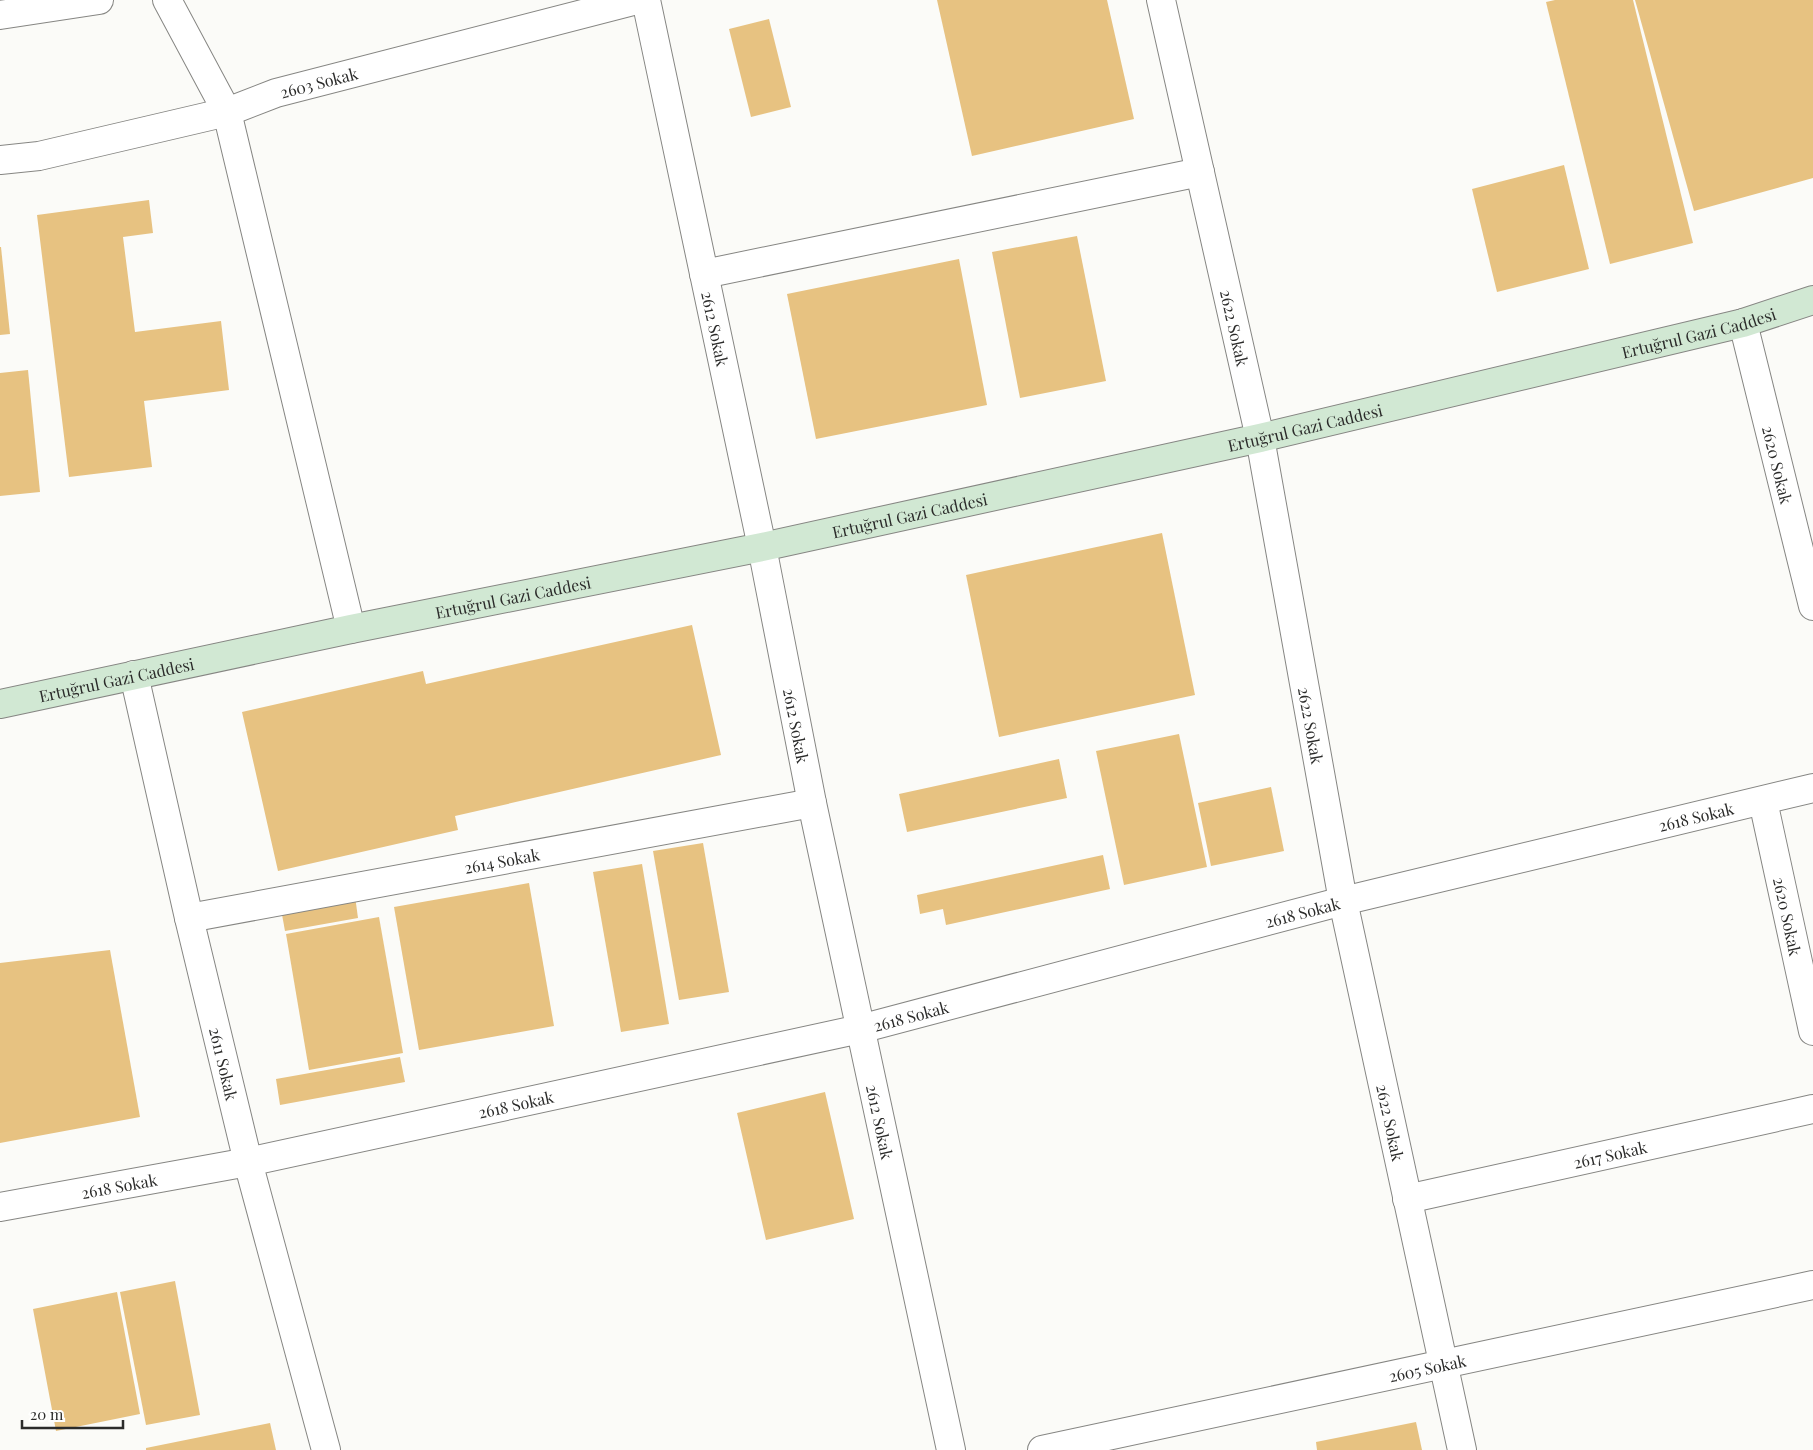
<svg xmlns="http://www.w3.org/2000/svg" width="1813" height="1450" font-family="'Playfair Display',serif">
<style>
.building{fill:#e7c281}
.lines{fill:none;stroke-linecap:round;stroke-linejoin:round}
.street-casing{stroke:#868683;stroke-width:30}
.secondary-casing{stroke:#868683;stroke-width:30}
.street{stroke:#fff;stroke-width:28}
.secondary{stroke:#d1e8d3;stroke-width:28}
.labels{text-anchor:middle;dominant-baseline:central;stroke-width:5;stroke-linejoin:round;paint-order:stroke}
.street-label{font-size:16px;fill:#2b2b2a;stroke:#fffffe}
</style>
<rect width="100%" height="100%" fill="#fbfbf8"/>
<g class="building">
<polygon points="937,0 1107,0 1134,119 972,156"/>
<polygon points="1555,0 1633,0 1693,243 1610,264 1546,2"/>
<polygon points="1635,0 1813,0 1813,178 1694,211"/>
<polygon points="769,19 791,107 751,117 729,29"/>
<polygon points="1564,165 1589,269 1497,292 1472,189"/>
<polygon points="149,200 153,233 123,237 135,332 221,321 229,390 144,401 152,467 69,477 37,215"/>
<polygon points="1077,236 1106,381 1020,398 992,252"/>
<polygon points="0,247 1,247 10,334 0,335"/>
<polygon points="959,259 987,405 816,439 787,294"/>
<polygon points="28,370 40,492 0,496 0,373"/>
<polygon points="1162,533 1195,695 999,737 966,575"/>
<polygon points="692,625 721,755 455,816 458,830 278,871 242,712 423,671 426,684"/>
<polygon points="1179,734 1207,867 1124,885 1096,751"/>
<polygon points="1059,759 1067,798 907,832 899,794"/>
<polygon points="1271,787 1284,851 1211,866 1198,803"/>
<polygon points="703,843 729,992 679,1000 653,851"/>
<polygon points="1103,855 1110,889 946,925 943,909 920,914 917,895"/>
<polygon points="642,864 669,1024 621,1032 593,872"/>
<polygon points="529,883 554,1026 419,1050 394,907"/>
<polygon points="355,896 358,918 285,931 281,909"/>
<polygon points="379,917 403,1053 309,1070 286,934"/>
<polygon points="110,950 140,1117 0,1143 0,963"/>
<polygon points="400,1057 405,1082 280,1105 276,1079"/>
<polygon points="825,1092 854,1219 766,1240 737,1113"/>
<polygon points="175,1281 200,1415 146,1425 120,1292"/>
<polygon points="117,1292 140,1414 56,1431 33,1309"/>
<polygon points="1416,1422 1422,1450 1317,1450 1316,1442"/>
<polygon points="270,1423 276,1450 146,1450 146,1448"/>
</g>
<g class="lines">
<g class="street-casing">
<g id="street">
<polyline points="167,0 227,112 351,629"/>
<path id="s1" d="M646 0 762 547 812 803 951 1450"/>
<path id="s2" d="M1161 0 1260 438 1343 901 1462 1450"/>
<polyline points="0,15 99,0"/>
<path id="s3" d="M0 160 39 156 227 112 276 93 637 0"/>
<polyline points="704,274 1200,172"/>
<path id="s4" d="M1743 323 1813 606"/>
<path id="s5" d="M134 675 189 918 248 1162 326 1450"/>
<path id="s6" d="M1763 801 1813 1031"/>
<path id="s7" d="M189 918 812 803"/>
<path id="s8" d="M1407 1199 1813 1109"/>
<path id="s9" d="M0 1207 248 1162 860 1029 1343 901 1813 788"/>
<path id="s10" d="M1042 1450 1813 1285"/>
</g>
</g>
<g class="secondary-casing">
<g id="secondary">
<path id="s11" d="M0 704 351 629 762 547 1260 438 1743 323 1813 300"/>
</g>
</g>
<use href="#street" class="street"/>
<use href="#secondary" class="secondary"/>
</g>
<g class="labels">
<g class="street-label">
<text stroke="none"><textPath href="#s3" startOffset="329">2603 Sokak</textPath></text>
<text stroke="none"><textPath href="#s2" startOffset="336">2622 Sokak</textPath></text>
<text stroke="none"><textPath href="#s1" startOffset="336">2612 Sokak</textPath></text>
<text stroke="none"><textPath href="#s11" startOffset="1739">Ertuğrul Gazi Caddesi</textPath></text>
<text stroke="none"><textPath href="#s11" startOffset="1334">Ertuğrul Gazi Caddesi</textPath></text>
<text stroke="none"><textPath href="#s4" startOffset="146">2620 Sokak</textPath></text>
<text stroke="none"><textPath href="#s11" startOffset="929">Ertuğrul Gazi Caddesi</textPath></text>
<text stroke="none"><textPath href="#s11" startOffset="524">Ertuğrul Gazi Caddesi</textPath></text>
<text stroke="none"><textPath href="#s11" startOffset="119">Ertuğrul Gazi Caddesi</textPath></text>
<text stroke="none"><textPath href="#s1" startOffset="741">2612 Sokak</textPath></text>
<text stroke="none"><textPath href="#s2" startOffset="741">2622 Sokak</textPath></text>
<text stroke="none"><textPath href="#s9" startOffset="1741">2618 Sokak</textPath></text>
<text stroke="none"><textPath href="#s7" startOffset="318">2614 Sokak</textPath></text>
<text stroke="none"><textPath href="#s9" startOffset="1336">2618 Sokak</textPath></text>
<text stroke="none"><textPath href="#s6" startOffset="118">2620 Sokak</textPath></text>
<text stroke="none"><textPath href="#s9" startOffset="931">2618 Sokak</textPath></text>
<text stroke="none"><textPath href="#s5" startOffset="399">2611 Sokak</textPath></text>
<text stroke="none"><textPath href="#s9" startOffset="526">2618 Sokak</textPath></text>
<text stroke="none"><textPath href="#s1" startOffset="1146">2612 Sokak</textPath></text>
<text stroke="none"><textPath href="#s2" startOffset="1146">2622 Sokak</textPath></text>
<text stroke="none"><textPath href="#s8" startOffset="208">2617 Sokak</textPath></text>
<text stroke="none"><textPath href="#s9" startOffset="121">2618 Sokak</textPath></text>
<text stroke="none"><textPath href="#s10" startOffset="394">2605 Sokak</textPath></text>
</g>
</g>
<path d="M22 1420v8h101v-8" fill="none" stroke="#2b2b2a" stroke-width="2.5"/>
<text x="30" y="1420" font-size="15" fill="#2b2b2a" stroke="#fffffe" stroke-width="4" paint-order="stroke">20 m</text>
</svg>
